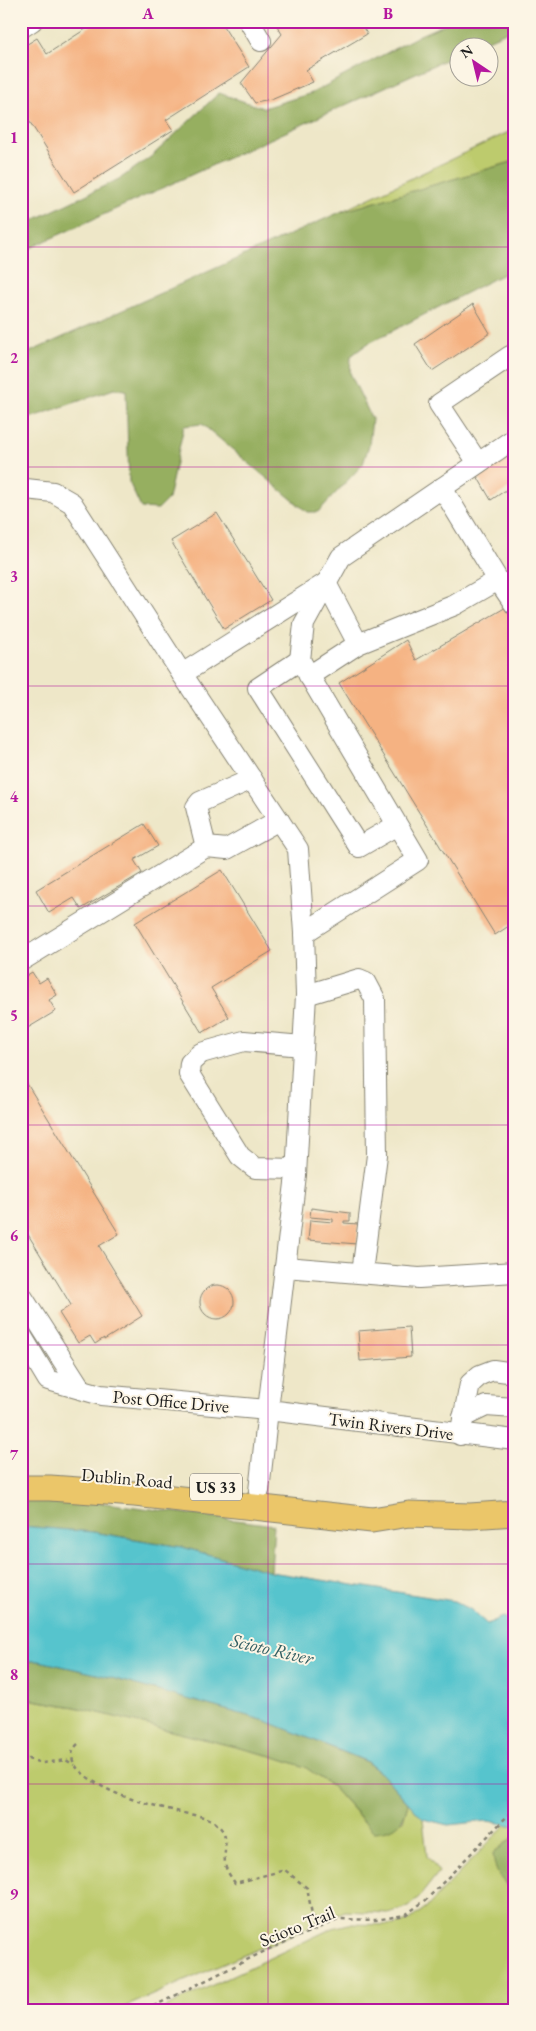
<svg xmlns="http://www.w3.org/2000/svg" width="536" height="2031" font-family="'EB Garamond',serif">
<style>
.green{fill:#bdcb6d;stroke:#6c7444}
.forest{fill:#96af60;stroke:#59663e}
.water{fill:#56c4cd;stroke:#397074}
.building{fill:#f5b282}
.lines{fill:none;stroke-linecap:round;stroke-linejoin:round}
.minor-casing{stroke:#858272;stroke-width:22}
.major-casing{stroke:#858272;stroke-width:27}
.path{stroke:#858272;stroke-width:2.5;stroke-dasharray:4 4;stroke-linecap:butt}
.minor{stroke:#fff;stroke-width:20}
.major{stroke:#ebc669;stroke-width:25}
.grid{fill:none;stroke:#b5179e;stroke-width:1;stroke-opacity:0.55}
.labels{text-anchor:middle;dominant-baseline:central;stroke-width:4;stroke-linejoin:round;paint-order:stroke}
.shield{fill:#fcf5e5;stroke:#5f5d58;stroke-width:1}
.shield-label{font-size:16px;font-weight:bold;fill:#1c1c1c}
.street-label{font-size:18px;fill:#1c1c1c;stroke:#fcf5e5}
.water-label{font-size:19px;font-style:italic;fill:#335f63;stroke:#fcf5e5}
.neatline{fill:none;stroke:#b5179e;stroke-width:2}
.grid-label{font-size:16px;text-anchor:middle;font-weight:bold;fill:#b5179e}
</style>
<rect width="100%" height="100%" fill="#fcf5e5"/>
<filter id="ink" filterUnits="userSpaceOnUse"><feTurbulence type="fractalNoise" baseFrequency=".02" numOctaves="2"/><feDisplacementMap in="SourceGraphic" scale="10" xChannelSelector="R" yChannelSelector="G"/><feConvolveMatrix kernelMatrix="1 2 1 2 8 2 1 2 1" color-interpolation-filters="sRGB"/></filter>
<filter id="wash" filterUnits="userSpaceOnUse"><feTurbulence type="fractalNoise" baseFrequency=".0096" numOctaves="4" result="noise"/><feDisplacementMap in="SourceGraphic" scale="20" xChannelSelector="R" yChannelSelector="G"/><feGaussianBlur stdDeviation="1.12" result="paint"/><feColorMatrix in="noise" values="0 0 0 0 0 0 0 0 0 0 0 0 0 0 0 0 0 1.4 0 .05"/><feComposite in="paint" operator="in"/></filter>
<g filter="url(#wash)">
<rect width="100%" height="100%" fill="#eee7c8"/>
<g class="green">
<polygon points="515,129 515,161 338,213"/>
<polygon points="21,1698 75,1707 272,1756 305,1767 331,1785 365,1823 403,1821 408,1803 423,1819 427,1856 439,1872 420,1896 408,1907 388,1913 345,1911 118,2010 21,2010"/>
<polygon points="506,1824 515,1826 515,1836 493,1853 506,1885 515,1891 515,2010 160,2010 333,1928 349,1924 394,1925 408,1921 428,1906"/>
</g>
<g class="forest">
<polygon points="452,21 515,21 515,28 472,47 458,48 458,54 21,252 21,226 121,178 152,156 219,93 263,108 312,93 420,35"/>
<polygon points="515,161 515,268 367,344 351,356 350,373 372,419 369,445 363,464 318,512 307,512 202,424 184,426 168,499 158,509 141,508 129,482 126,390 114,389 21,421 21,356 338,213"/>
<polygon points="21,1498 66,1498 274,1525 271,1572 182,1547 93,1532 21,1526"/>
<path d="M21 1661H39L101 1675 266 1721 365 1761 382 1774 408 1803C402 1825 397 1830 374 1832L331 1785 305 1767 272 1756 75 1707 21 1698Z"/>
<path d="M515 1836V1891C499 1880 495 1872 493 1853Z"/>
</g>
<polygon class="water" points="21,1526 93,1532 182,1547 271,1572 454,1601 470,1609 487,1624 503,1617 515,1622 515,1826 488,1821 448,1825 423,1819 382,1774 366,1761 266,1721 101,1675 39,1661 21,1661"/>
<g id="blocks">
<g class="building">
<polygon points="98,21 220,21 249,67 166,120 173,130 74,192 21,108 21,48 37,38 47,54"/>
<polygon points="274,21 359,21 367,34 306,70 313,82 271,100 255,103 241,83 282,34"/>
<polygon points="473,304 490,333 432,371 415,344"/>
<polygon points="515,450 515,484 491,500 477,476"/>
<polygon points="217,513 271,600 224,629 171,541"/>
<polygon points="508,606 515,616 515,922 495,935 339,683 406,640 416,660"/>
<polygon points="144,824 158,846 134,860 142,873 81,909 74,898 49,913 36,890"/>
<polygon points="222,870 272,951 211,988 229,1017 202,1033 135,923"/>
<polygon points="32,972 39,983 47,978 57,995 49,1000 56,1011 21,1032 21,979"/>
<polygon points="21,1074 119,1234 99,1246 142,1316 104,1340 104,1338 95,1344 90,1336 78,1343 59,1313 71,1305 21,1223"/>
<polygon points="311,1208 350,1213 350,1221 344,1221 344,1223 358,1224 357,1244 308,1240 310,1220 333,1222 333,1219 310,1217"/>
<circle cx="217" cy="1302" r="17"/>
<polygon points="409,1327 411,1357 360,1361 358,1331"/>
</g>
</g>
</g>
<g filter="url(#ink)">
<use href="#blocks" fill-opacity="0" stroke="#858272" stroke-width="1"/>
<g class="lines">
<g class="minor-casing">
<g id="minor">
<polyline points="249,21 261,41"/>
<polyline points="21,28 32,21"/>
<polyline points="478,463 439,404 510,356 515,363"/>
<polyline points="442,488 498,580"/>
<polyline points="21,490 26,489 53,492 72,503 182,674 298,849 304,933 306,995 296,1175 268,1410 515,1440"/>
<polyline points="358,644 455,605 498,580 515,605"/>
<polyline points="300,660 304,624 341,557 515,438"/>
<polyline points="182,674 326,583 358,644 309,676"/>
<polyline points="206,847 196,807 200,802 252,779"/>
<polyline points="304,933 418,860 300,660 258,688 359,847 397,825"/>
<polyline points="21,961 206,847 227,849 279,820"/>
<polyline points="306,995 359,979 366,982 375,999 377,1155 362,1273"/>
<polyline points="296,1169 255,1168 240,1156 189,1074 190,1063 201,1053 244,1041 303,1046"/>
<polyline points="285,1267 419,1278 515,1272"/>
<polyline points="21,1295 81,1389"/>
<polyline points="21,1335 48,1380 101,1395 268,1410 259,1491"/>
<polyline points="463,1417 486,1406 515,1408"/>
<polyline points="460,1435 470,1384 480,1375 493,1370 515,1373"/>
</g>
</g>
<g class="major-casing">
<polyline id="major" points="21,1488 50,1488 135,1494 372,1520 409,1514 470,1516 515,1513"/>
</g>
<g class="path">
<path d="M78 1744C69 1752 71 1762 79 1770 107 1796 145 1803 180 1812 190 1815 206 1816 213 1821 232 1835 223 1845 225 1863 225 1869 231 1877 235 1883L285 1870 307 1888 315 1930"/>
<polyline points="21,1764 28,1759 42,1763 66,1760 74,1765"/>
<polyline points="146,2010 269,1949 340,1919 376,1920 405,1915 426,1900 515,1808"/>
</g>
<use href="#minor" class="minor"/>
<use href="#major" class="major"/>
</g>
</g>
<path class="grid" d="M268 21V2010M21 247H515M21 467H515M21 686H515M21 906H515M21 1125H515M21 1345H515M21 1564H515M21 1784H515"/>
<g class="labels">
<rect class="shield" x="190" y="1473.5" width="52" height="27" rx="4"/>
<g class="shield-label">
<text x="216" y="1487">US 33</text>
</g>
<g class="street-label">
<text transform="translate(171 1401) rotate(5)">Post Office Drive</text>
<text transform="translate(391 1426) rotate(7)">Twin Rivers Drive</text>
<text transform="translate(127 1478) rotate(5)">Dublin Road</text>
<text transform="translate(297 1926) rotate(-22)">Scioto Trail</text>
</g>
<g class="water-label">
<text transform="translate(272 1649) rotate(13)">Scioto River</text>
</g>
</g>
<rect width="536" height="2031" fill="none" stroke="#fcf5e5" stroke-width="55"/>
<g transform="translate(474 62) rotate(325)"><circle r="24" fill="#fcf5e5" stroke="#a29e95"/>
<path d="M0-4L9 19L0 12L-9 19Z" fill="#b5179e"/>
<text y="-8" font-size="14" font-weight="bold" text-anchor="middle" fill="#1c1c1c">N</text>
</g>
<rect x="28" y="28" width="480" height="1976" class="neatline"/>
<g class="grid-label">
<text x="148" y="19">A</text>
<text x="388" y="19">B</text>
<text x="14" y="143">1</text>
<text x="14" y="363">2</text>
<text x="14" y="582">3</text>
<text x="14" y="802">4</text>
<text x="14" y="1021">5</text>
<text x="14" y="1241">6</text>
<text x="14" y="1460">7</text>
<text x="14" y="1680">8</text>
<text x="14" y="1899">9</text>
</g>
</svg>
